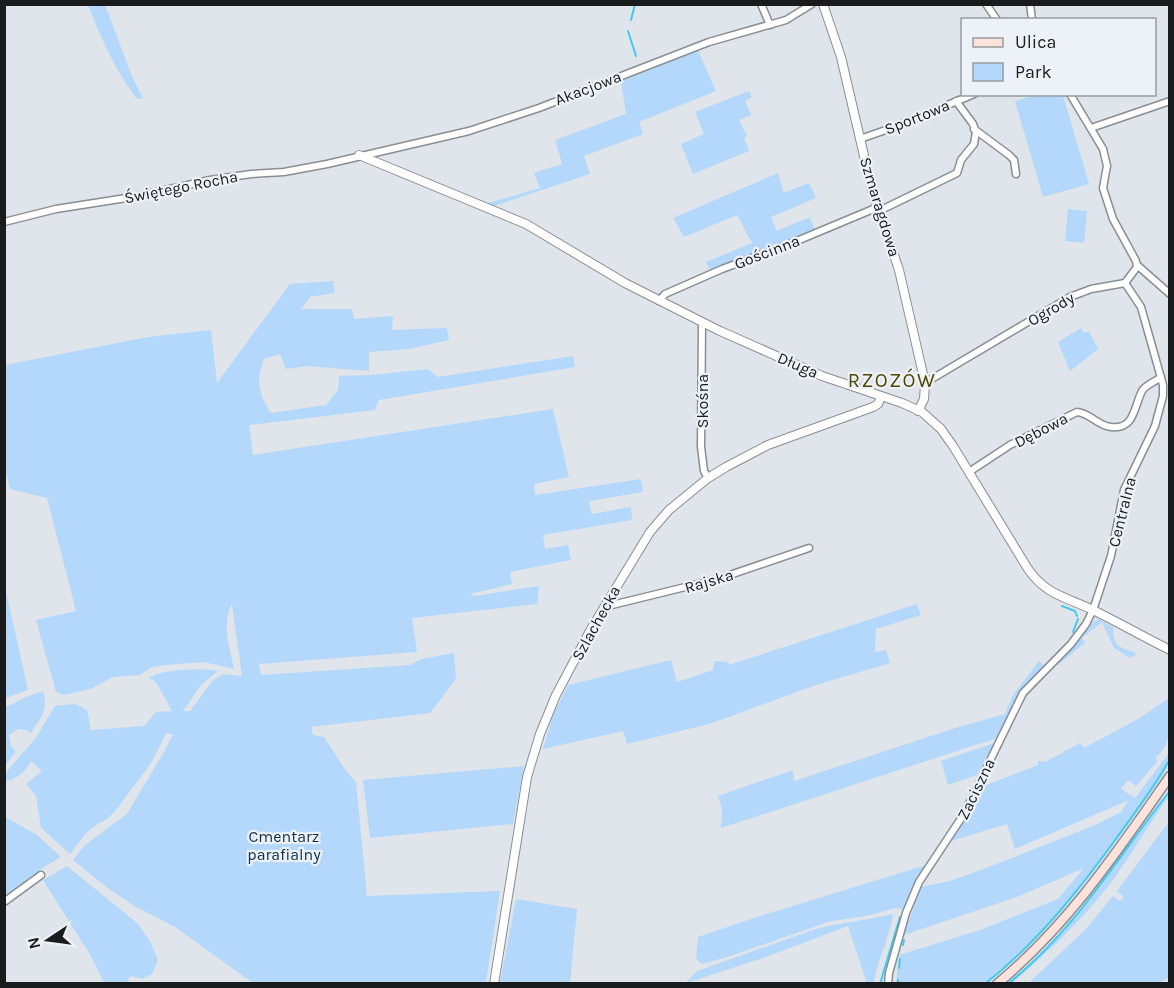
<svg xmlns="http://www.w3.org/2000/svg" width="1174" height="988" font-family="Karla,sans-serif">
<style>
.green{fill:#b3d8fb}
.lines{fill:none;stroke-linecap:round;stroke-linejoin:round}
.stream{stroke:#43caee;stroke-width:2}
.minor-casing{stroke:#898e93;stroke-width:9}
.tertiary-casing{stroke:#898e93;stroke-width:10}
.secondary-casing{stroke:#898e93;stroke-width:11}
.minor{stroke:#fff;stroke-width:6}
.tertiary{stroke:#fff;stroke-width:8}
.secondary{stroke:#fde3dc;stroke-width:8}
.labels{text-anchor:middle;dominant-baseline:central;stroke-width:4.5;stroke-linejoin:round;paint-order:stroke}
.street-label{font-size:16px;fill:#191b1d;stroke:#ecf2f7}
.park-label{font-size:16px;fill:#10304b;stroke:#ecf2f7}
.quarter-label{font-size:20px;letter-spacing:1.5px;fill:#4e4603;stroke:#ecf2f7}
</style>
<rect width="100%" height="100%" fill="#dfe5ea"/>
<g class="green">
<path d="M88 5H105L131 74 143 99 136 98C115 69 101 38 88 5Z"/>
<polygon points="698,50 716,91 639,122 643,134 584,156 590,174 494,206 488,203 540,188 534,173 562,164 555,140 626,114 621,81"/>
<polygon points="749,91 752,97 745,101 751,115 739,120 747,136 744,138 749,151 693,174 681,144 704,134 695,112"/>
<polygon points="1038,94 1063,95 1089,184 1043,197 1015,101"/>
<polygon points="778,173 784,193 809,183 816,198 771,217 777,231 810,217 815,231 711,272 706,262 752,243 737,215 684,237 673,218"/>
<polygon points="1068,209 1087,211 1084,243 1065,241"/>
<path d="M333 281 335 293 310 297 301 309H352L354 319 393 316 392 330 447 328 449 340 409 349 369 352V371L308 366 286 369 280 354 264 359C256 380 258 394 271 413L326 405 338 390 339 376 371 375 428 369 438 377 573 356 575 367 379 400 375 410 249 425 253 455 553 409 569 477 534 484 535 495 641 479 643 492 589 501 592 514 631 507 632 520 543 535 545 549 568 545 571 560 510 572 512 584 470 594 475 596 539 586 537 604 412 618 417 652 259 664 261 675 410 665 421 659 454 653 456 679 430 713 311 727 313 735 324 737 344 768 356 782 367 896 500 891 486 983H253L175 927 136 907 105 886 73 860 85 845 127 814 164 752 173 734H166L151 763 116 810 106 820 99 823 86 833 70 854 41 828 36 796 26 784 42 771 31 761C26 772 16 780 5 781V776L8 770 35 739 55 706 75 704 87 710 91 730 144 726 156 712 172 711 156 682 149 678C161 669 203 668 218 671L202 684 183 711H190L213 680 223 674 242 676 232 604C221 623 230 648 234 669L204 662 166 665 152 667 140 675 113 677 90 689 64 695 56 692 36 620 76 611 47 498 10 489 4 464 5 365 148 337 211 330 217 383 290 284Z"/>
<polygon points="1081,328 1084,333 1089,331 1098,349 1070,371 1058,342"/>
<polygon points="5,587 28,690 5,698 4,698"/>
<polygon points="917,604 921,615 876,629 875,652 886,650 890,663 816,685 709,724 627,744 623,731 543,749 552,718 568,685 671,660 677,682 713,670 715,661 728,662 729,665"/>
<path d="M1098 619 1113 627C1113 650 1121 646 1137 654L1130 658 1114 648 1102 622 1082 638 1085 643 1058 665 1057 662 1083 632H1085L1093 622Z"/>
<polygon points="1039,661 1044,665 1023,688 997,738 721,828 722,809 718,796 793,770 794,781 952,729 1005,714 1013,695"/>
<path d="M43 692C49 709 40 719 31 733L26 730 18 729 9 735 11 746 16 752 5 765V707C18 703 29 693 43 692Z"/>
<path d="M1169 698C1170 720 1174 743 1155 758L1158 761 1136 786 1128 780 1121 789 1135 798 1169 753C1170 774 1148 795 1137 812 1093 874 1048 936 986 983H896L899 955 980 930 1058 899 1084 868 1017 897 904 935 921 887 950 881 986 868 1093 826 1121 812 1129 800 1015 849 1007 824 951 841 968 816 984 786 1038 765V761L1045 762 1080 743 1084 748 1138 719Z"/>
<polygon points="994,743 977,775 948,785 941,761"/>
<polygon points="524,766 513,824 370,838 363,780"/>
<path d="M1169 790V796C1150 822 1134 851 1115 877 1086 917 1049 951 1012 983H1007C1032 963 1056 941 1077 916 1110 877 1137 831 1169 790Z"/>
<polygon points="4,816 37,835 61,857 44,867 5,898"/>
<polygon points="1169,822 1169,977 1158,984 1029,983 1087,928 1113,896 1120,901 1124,897 1117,891"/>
<polygon points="926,865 903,909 895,908 867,916 831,921 727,957 702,964 696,959 698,937 751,919"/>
<polygon points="67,866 137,923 150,941 158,960 152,974 142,979 132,976 128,978 129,983 104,983 91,956 43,880"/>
<polygon points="516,899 577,909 570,983 500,983"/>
<path d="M893 914C890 938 877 959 874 983H867L848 926 766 957 686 983 697 971 813 930C839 922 866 921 893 914Z"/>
</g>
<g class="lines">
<g class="stream">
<polyline points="631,20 635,4"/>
<polyline points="628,31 636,56"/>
<polyline points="1062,606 1075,611 1077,616"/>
<polyline points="1073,632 1078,619"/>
<polyline points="903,945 904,940"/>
<polyline points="899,968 900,959"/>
<polyline points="898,980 898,984"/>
<polyline points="880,984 900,917"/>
<path d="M985 984C1038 942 1079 890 1118 836 1136 811 1155 786 1170 759"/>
<path d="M1008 984C1078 927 1115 860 1170 791"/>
</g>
<g class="minor-casing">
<g id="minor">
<polyline points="761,4 770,25"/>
<polyline points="986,4 997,20"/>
<polyline points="1030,4 1032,20"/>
<polyline points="1091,128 1170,101"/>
<polyline points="974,129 1009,155 1014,160 1016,174"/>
<polyline points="860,139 900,125 974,94"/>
<polyline points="879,211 957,173 961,160 974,144 976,132 973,124 956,101"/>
<polyline points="4,222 56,209 139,196 210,180 251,174 284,172 327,164 469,131 539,108 709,42 786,20 812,4"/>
<polyline points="1137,265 1170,294"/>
<polyline points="659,301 665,294 722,269 792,243 878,207"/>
<polyline points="702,323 701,447 704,471 708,478"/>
<polyline points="925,383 1070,297 1091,289 1125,283 1137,267 1136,261 1113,219 1103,188 1107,166 1103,149 1070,94"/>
<path d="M969 472 1010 445 1077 412C1090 413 1098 426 1111 427 1135 430 1134 406 1142 391 1145 385 1155 382 1161 377"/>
<polyline points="607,602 612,605 718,579 809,548"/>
<polyline points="4,902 41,875"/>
<polyline points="888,984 889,973 906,913 919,882 964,814 1023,693 1071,644 1086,624 1093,610 1111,556 1124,490 1155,426 1163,396 1163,385 1141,307 1125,283"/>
</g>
</g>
<g class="tertiary-casing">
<g id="tertiary">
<polyline points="823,4 841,57 872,190 899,270 925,383 924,399 918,411"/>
<path d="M359 155 526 224 625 283 720 331 822 376 902 403 922 412 941 429 953 446 1028 569C1047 597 1071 598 1099 613 1123 625 1146 638 1170 650"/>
<polyline points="494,984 527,777 540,734 556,695 591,629 650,532 669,510 708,478 726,467 768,445 873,407 878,404 881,397"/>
</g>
</g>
<g class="secondary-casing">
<path id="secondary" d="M997 984C1069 924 1117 852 1170 776"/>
</g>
<use href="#minor" class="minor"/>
<use href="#tertiary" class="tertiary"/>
<use href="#secondary" class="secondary"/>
</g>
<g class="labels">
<g class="street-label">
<text transform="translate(588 88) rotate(-21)">Akacjowa</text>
<text transform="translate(917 117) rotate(-22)">Sportowa</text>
<text transform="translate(181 187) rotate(-11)">Świętego Rocha</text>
<text transform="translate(880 207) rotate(73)">Szmaragdowa</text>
<text transform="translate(767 252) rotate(-21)">Gościnna</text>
<text transform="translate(1051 309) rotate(-30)">Ogrody</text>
<text transform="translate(798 365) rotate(23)">Długa</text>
<text transform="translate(702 401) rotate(-90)">Skośna</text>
<text transform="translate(1041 430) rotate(-27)">Dębowa</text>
<text transform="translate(1122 512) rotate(-76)">Centralna</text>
<text transform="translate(709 581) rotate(-16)">Rajska</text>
<text transform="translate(596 623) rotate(-61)">Szlachecka</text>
<text transform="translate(976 789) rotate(-64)">Zaciszna</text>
</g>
<g class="park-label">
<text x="284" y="836">Cmentarz<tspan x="284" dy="18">parafialny</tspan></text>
</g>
<g class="quarter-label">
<text x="892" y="380">RZOZÓW</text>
</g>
</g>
<rect width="1174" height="988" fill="none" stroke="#191b1d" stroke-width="12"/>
<rect x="961" y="18" width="195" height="78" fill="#ecf2f7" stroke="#989ca0" stroke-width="1.5"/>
<rect x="973" y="38" width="30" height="9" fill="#fde3dc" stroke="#989ca0" stroke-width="1.5"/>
<text x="1015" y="48" font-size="18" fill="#191b1d">Ulica</text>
<rect x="973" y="63" width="30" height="18" fill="#b3d8fb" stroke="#989ca0" stroke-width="1.5"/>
<text x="1015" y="78" font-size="18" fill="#191b1d">Park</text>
<g transform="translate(48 940) rotate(257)" stroke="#ecf2f7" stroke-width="4.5" paint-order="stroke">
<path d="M0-4.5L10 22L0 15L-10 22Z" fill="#191b1d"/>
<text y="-9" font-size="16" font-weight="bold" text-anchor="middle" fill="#191b1d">N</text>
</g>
</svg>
